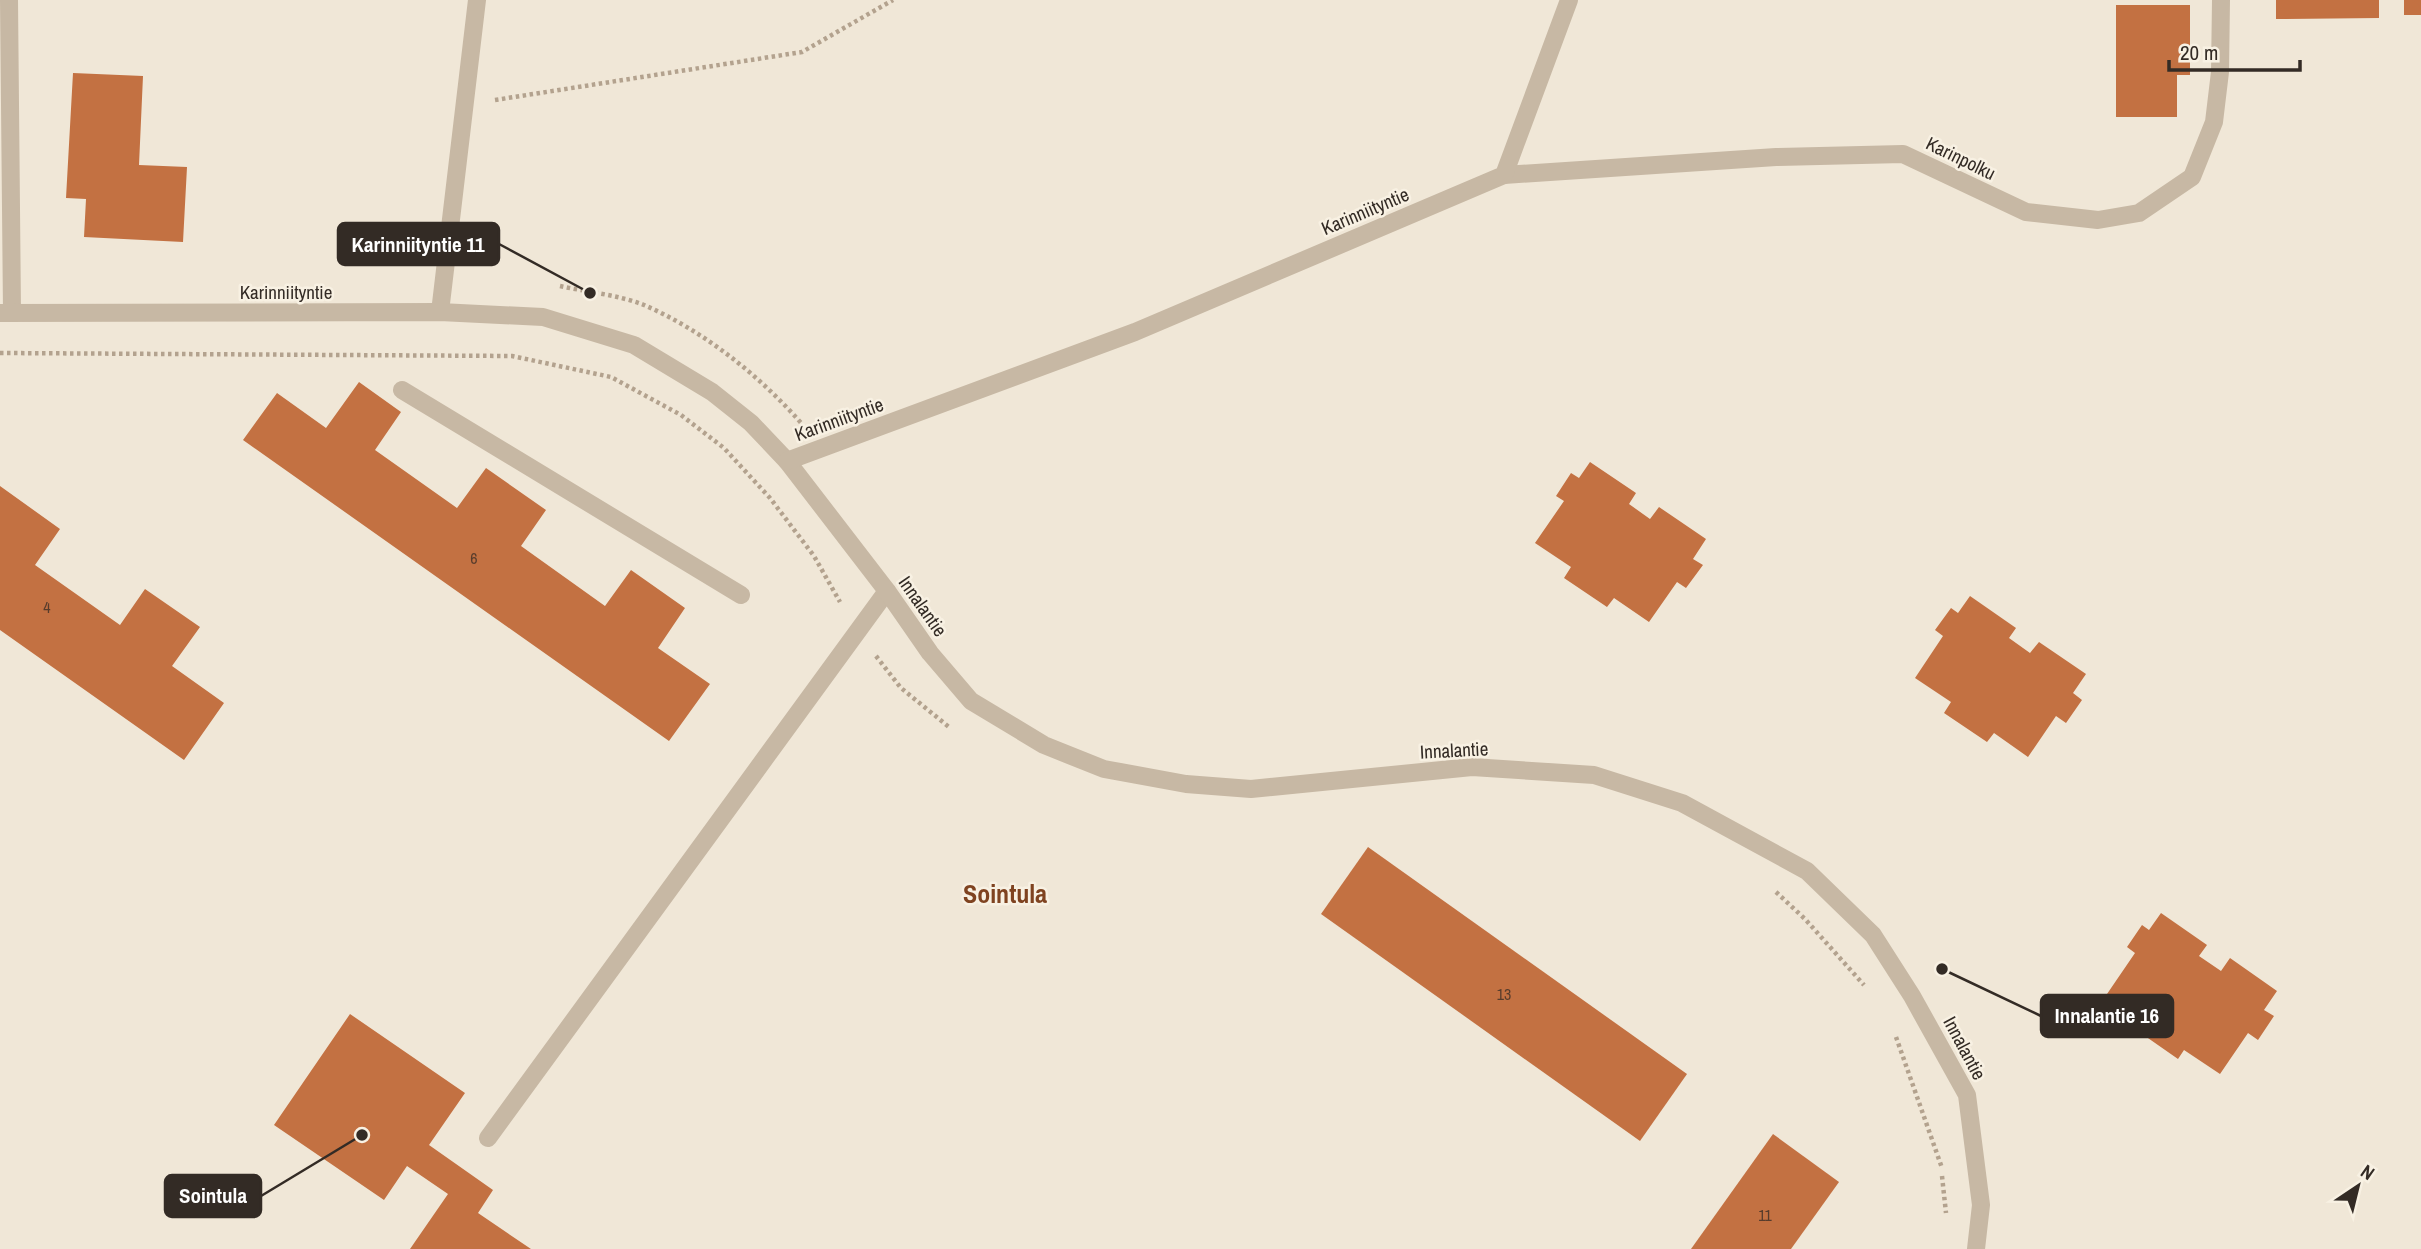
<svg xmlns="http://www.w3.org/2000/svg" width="2421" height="1249" font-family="'Archivo Narrow',sans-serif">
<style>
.building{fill:#c37142}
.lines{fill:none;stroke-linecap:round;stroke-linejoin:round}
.path{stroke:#b3a28e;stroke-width:4.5;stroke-dasharray:3.5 3.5;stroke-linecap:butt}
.lane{stroke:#c7b8a4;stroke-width:18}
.street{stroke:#c7b8a4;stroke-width:18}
.labels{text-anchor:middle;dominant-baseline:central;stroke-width:5;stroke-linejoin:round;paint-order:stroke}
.number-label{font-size:16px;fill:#573c2c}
.street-label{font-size:19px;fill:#332b25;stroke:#f8f1e3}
.district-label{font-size:26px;font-weight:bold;fill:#7f4320;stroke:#f8f1e3}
.leader{fill:none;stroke:#332b25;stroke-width:2.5}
.callout-dot{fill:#332b25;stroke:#f8f1e3;stroke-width:2.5}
.callout{fill:#332b25;stroke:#332b25;stroke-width:2.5}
.callout-label{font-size:21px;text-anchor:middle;font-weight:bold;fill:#fff}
</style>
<rect width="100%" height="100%" fill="#f0e7d7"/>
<g class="building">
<polygon points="2276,0 2379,0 2379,18 2276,19"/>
<rect x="2404" y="0" width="17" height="15"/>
<polygon points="2116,5 2190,5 2190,75 2177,75 2177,117 2116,117"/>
<polygon points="73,73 143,76 139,165 187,167 183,242 84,237 86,199 66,198"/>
<polygon points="359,382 401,412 375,450 457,508 486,468 546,510 521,546 605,606 631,570 685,608 658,648 710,684 669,741 243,440 277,393 326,428"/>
<polygon points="1590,462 1636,493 1629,504 1650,519 1659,507 1706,539 1693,559 1703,565 1686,588 1677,582 1649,622 1614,598 1607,607 1564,578 1571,567 1535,543 1564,501 1556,496 1571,473 1579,478"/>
<polygon points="0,486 60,529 35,565 120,625 145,589 200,627 172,666 224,703 184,760 0,630"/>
<polygon points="1970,596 2016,628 2009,638 2030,653 2039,642 2086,674 2073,693 2082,700 2066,723 2056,716 2028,757 1994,733 1987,742 1944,713 1951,702 1915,678 1943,636 1935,630 1951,608 1958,613"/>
<polygon points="1368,847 1687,1074 1640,1141 1321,914"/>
<polygon points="2161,913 2207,945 2199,956 2221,971 2230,958 2277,991 2264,1010 2274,1016 2258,1040 2248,1033 2220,1074 2184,1050 2178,1059 2135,1029 2142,1018 2107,994 2135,953 2127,947 2142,925 2149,930"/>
<polygon points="350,1014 465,1093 429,1145 493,1190 478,1213 531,1249 410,1249 448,1194 407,1166 384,1200 274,1125"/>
<polygon points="1773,1134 1839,1182 1791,1249 1691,1249"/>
</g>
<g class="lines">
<g class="path">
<polyline points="495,100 802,52 893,0"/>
<path d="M560 286C587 292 619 295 644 305 704 331 760 376 802 424"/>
<polyline points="0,353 512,356 611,377 681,415 724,448 770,498 814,556 840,602"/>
<polyline points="876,656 901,688 949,727"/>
<polyline points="1776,892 1805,919 1864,985"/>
<polyline points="1896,1037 1942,1168"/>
<polyline points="1942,1176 1946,1213"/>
</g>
<g class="lane">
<polyline points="402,390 741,595"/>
<polyline points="488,1138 887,591"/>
</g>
<g class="street">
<polyline points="9,0 12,313"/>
<polyline points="1504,175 1776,157 1903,154 2026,212 2098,220 2139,213 2192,177 2214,122 2220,72 2221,0"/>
<polyline points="440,312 477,0"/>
<polyline points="0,313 440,312 543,317 634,345 712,392 751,423 787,461 887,591 930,653 971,701 1044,745 1104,769 1186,784 1251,789 1472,767 1594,775 1682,803 1807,871 1873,935 1912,996 1967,1095 1981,1205 1976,1249"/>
<polyline points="787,461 1135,332 1504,175 1569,0"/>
</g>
</g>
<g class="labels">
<g class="number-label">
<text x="474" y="558">6</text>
<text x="47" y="607">4</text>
<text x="1504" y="994">13</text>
<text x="1765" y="1215">11</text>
</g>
<g class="street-label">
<text transform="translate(1961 158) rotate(26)">Karinpolku</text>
<text transform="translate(1365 211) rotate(-23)">Karinniityntie</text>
<text x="286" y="292">Karinniityntie</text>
<text transform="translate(839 419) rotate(-20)">Karinniityntie</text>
<text transform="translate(923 606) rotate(55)">Innalantie</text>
<text transform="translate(1454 750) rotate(-3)">Innalantie</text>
<text transform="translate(1965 1048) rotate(62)">Innalantie</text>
</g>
<g class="district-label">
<text x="1005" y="893">Sointula</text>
</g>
</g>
<path class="leader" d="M590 293L499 244M1942 969L2041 1016M362 1135L261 1196"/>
<g class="callout-dot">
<circle cx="590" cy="293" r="7"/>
<circle cx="1942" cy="969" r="7"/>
<circle cx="362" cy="1135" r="7"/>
</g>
<g class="callout">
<rect x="338" y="223" width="161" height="42" rx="7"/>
<rect x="2041" y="995" width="132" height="42" rx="7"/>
<rect x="165" y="1175" width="96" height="42" rx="7"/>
</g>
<g class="callout-label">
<text x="418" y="252">Karinniityntie 11</text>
<text x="2107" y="1023">Innalantie 16</text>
<text x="213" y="1203">Sointula</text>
</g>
<g transform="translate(2358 1186) rotate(35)" stroke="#f8f1e3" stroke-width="5" paint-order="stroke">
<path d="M0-5L12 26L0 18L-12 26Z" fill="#332b25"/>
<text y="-10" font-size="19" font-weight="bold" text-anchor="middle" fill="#332b25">N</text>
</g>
<path d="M2169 60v10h131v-10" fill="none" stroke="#332b25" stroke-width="3.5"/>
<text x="2180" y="60" font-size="21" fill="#332b25" stroke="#f8f1e3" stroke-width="5" paint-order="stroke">20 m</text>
</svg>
